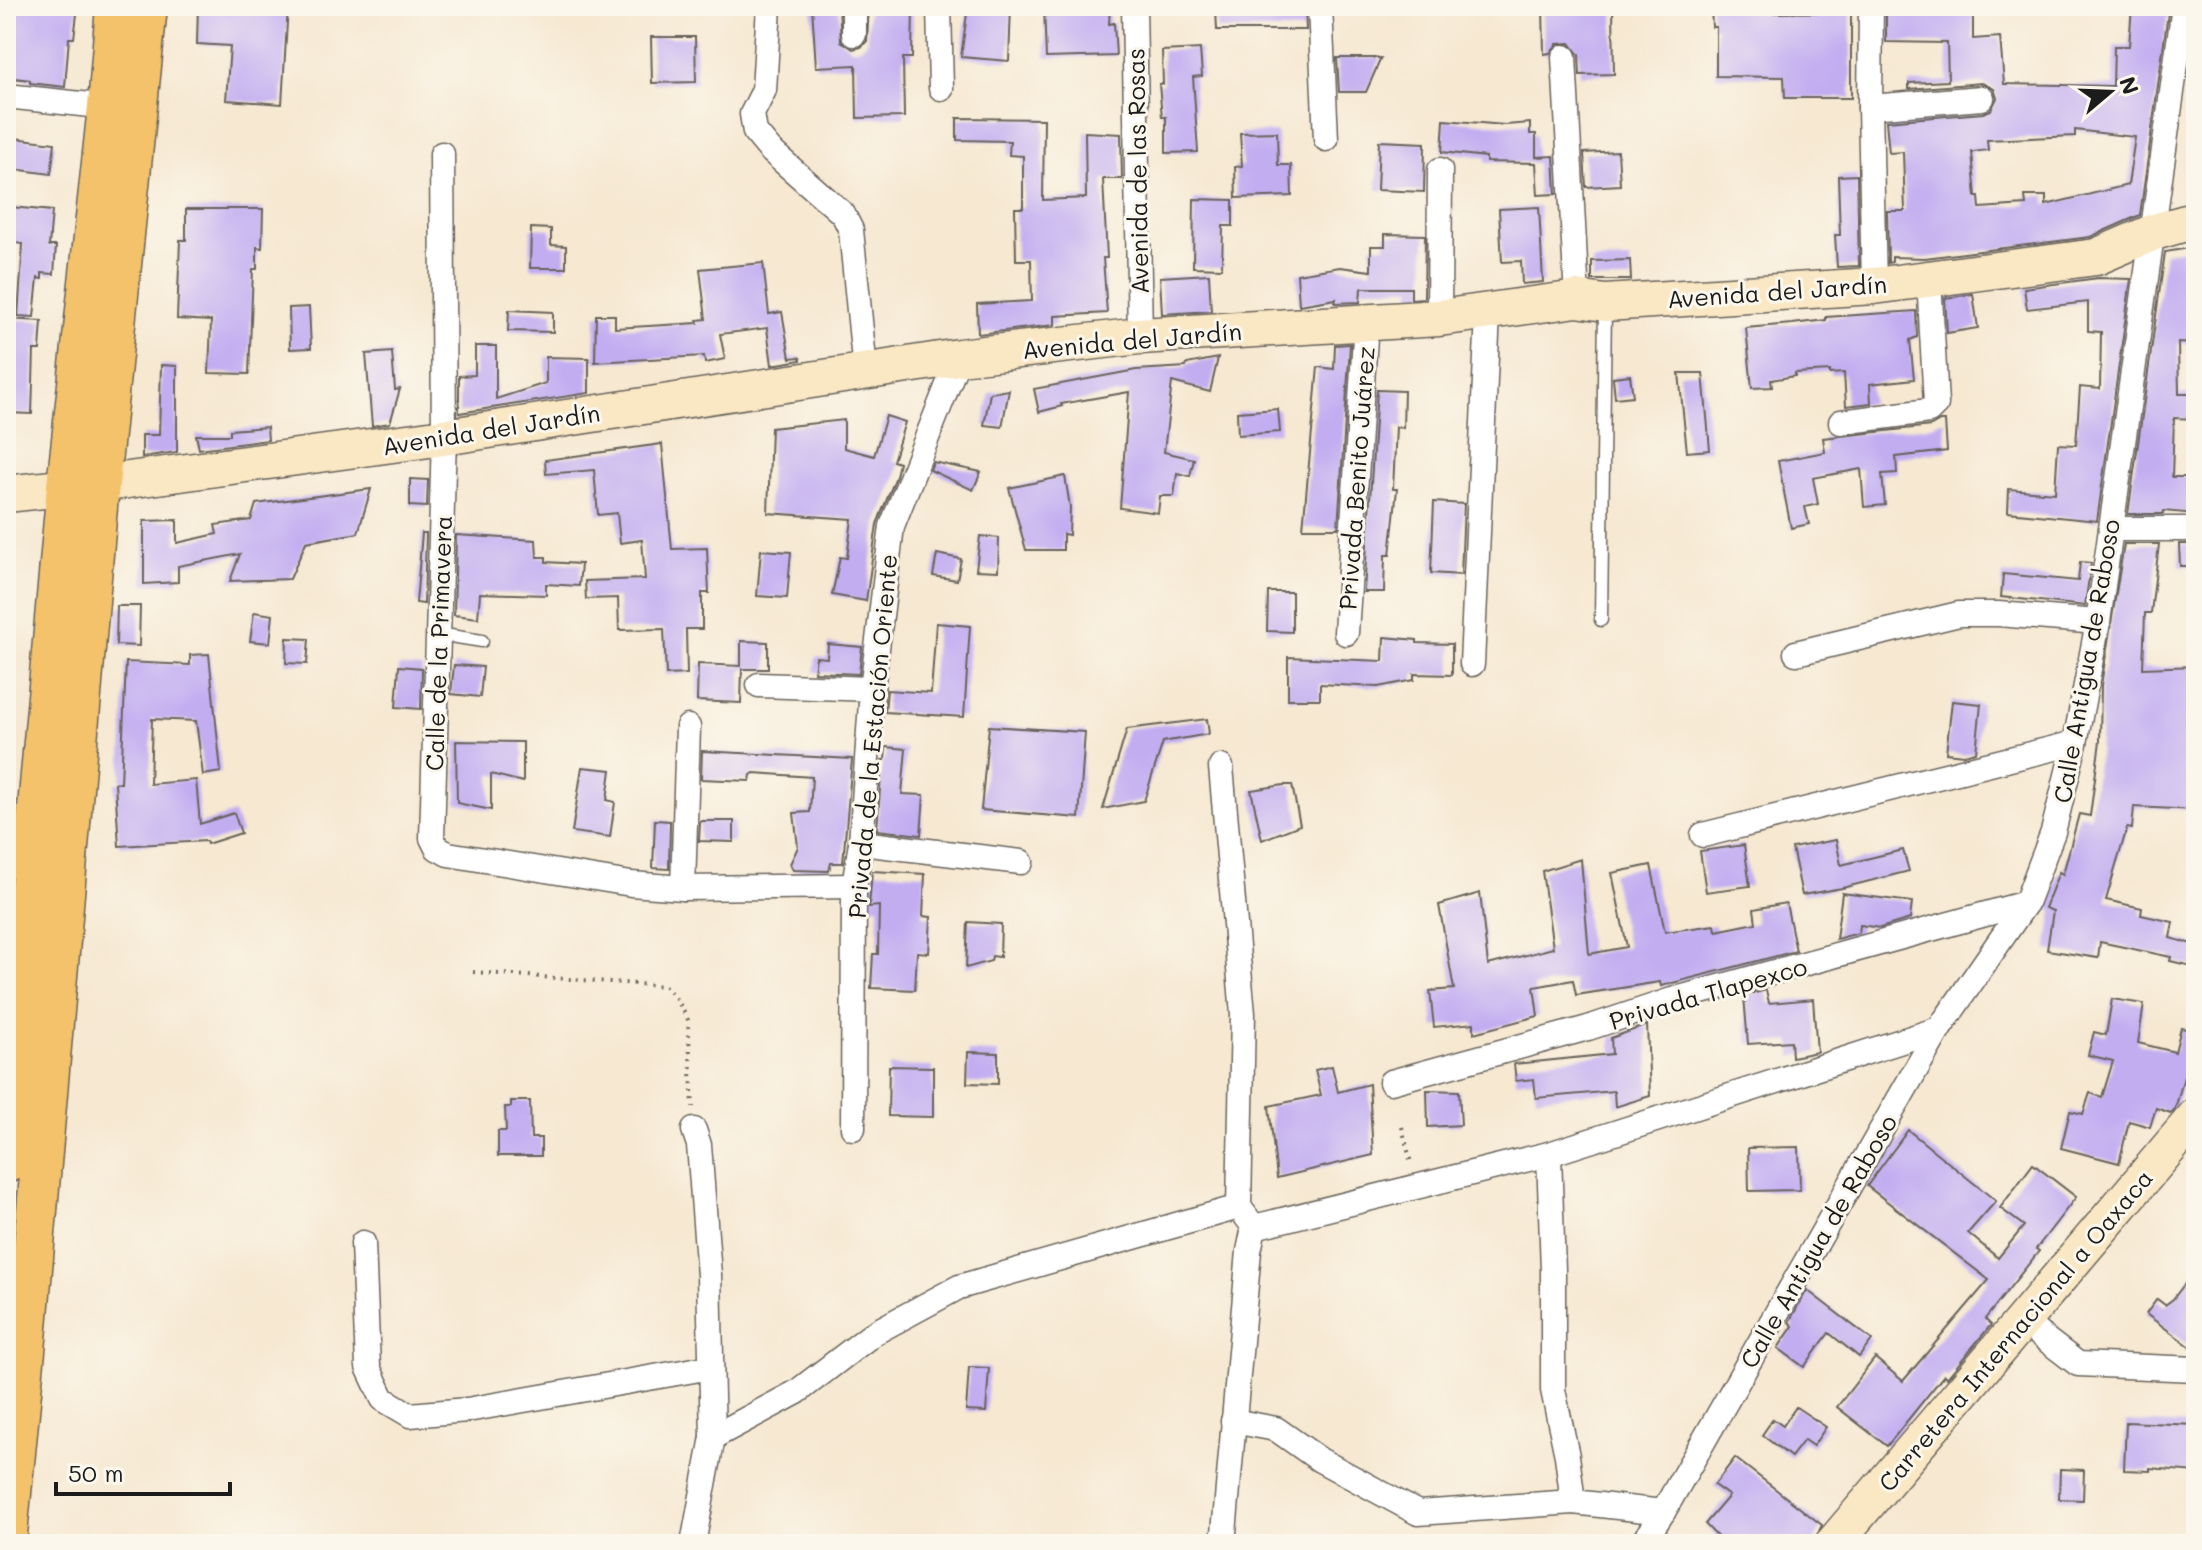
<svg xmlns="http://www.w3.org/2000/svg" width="2202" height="1550" font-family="Mali,sans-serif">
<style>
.building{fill:#c2adf1;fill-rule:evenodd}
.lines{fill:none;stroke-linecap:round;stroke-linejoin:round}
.lane-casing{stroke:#68635b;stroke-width:15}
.street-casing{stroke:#68635b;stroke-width:27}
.secondary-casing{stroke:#68635b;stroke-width:39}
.primary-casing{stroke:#68635b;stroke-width:43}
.path{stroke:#68635b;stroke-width:4;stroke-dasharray:2 6;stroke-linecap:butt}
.lane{stroke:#fff;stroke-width:12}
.street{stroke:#fff;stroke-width:24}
.secondary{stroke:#fae7c3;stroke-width:36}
.primary{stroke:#f3c26a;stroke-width:40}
.labels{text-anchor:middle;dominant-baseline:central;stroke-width:6;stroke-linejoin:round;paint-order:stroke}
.street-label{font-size:24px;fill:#1c1c1c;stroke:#fbf7ec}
</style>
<rect width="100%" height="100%" fill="#fbf7ec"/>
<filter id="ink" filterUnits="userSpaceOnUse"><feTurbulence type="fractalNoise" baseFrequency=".0125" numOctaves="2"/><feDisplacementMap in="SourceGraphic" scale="16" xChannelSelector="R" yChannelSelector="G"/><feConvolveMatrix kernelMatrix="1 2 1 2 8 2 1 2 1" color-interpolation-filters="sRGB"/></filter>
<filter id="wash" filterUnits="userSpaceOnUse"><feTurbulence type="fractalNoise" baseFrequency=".006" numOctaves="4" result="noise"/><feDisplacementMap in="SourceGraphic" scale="32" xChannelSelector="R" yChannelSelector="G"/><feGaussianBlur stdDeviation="1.8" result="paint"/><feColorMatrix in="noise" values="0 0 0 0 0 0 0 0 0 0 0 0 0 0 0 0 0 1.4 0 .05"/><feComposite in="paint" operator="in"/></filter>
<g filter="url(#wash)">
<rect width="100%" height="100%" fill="#f6e8d1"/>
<g id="blocks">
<g class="building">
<polygon points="6,6 78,6 74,38 69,38 65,87 30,83 30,80 6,77"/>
<polygon points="198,6 288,6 282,104 226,100 230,46 197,44"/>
<polygon points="812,6 839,6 841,41 853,49 861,47 867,41 869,6 913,6 912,58 903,58 904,117 857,118 856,65 816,67"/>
<polygon points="968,6 1011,6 1009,61 961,57"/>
<polygon points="1044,6 1110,6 1109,24 1114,23 1116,56 1046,58"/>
<polygon points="1246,6 1305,6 1306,30 1217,30 1216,10 1245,10"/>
<polygon points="1543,6 1613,6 1614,74 1580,75 1579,55 1570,43 1557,44 1550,53 1544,54"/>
<polygon points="1711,6 1758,6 1759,13 1851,12 1851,98 1785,98 1784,77 1716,76 1716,27 1712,27"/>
<path d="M2132 6H2169L2140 215 2090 237 1925 258 1892 257V262L1888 263 1887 211H1905L1903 152 1889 153 1886 121 1983 113 1991 110 1997 98 1994 89 1982 83 1909 89V83L1948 81 1947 43 1886 42V11L1973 12V39L2000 37 2004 84 2113 86 2114 46H2129ZM2075 130 2135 137 2128 185 2046 205V196H2025L2026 205 1980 208 1979 197H1976L1972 152 1988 150 1987 140 2075 136Z"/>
<polygon points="651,37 695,37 696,82 652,83"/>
<polygon points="1200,49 1202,76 1193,77 1198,152 1166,153 1166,117 1162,117 1159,84 1163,84 1162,51"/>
<polygon points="1337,58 1381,58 1366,92 1339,92"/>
<polygon points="957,118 1044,119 1043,200 1086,198 1085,132 1121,134 1122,179 1103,179 1107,258 1103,258 1107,313 1055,316 1055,325 978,334 977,304 1032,301 1031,260 1016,260 1015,208 1023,208 1023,156 1009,155 1010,141 957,140"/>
<polygon points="1444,120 1505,125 1530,123 1530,134 1536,134 1536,157 1554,156 1556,194 1538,195 1536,163 1486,162 1486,157 1442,152"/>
<polygon points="1277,132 1278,165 1291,165 1292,196 1236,198 1235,167 1242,166 1240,133"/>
<polygon points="6,137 55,143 51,174 6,168"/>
<polygon points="1379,141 1425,143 1424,192 1377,190"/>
<polygon points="1618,151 1620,185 1586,187 1584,153"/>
<polygon points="1857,175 1859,266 1837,267 1835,235 1840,235 1838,176"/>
<polygon points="1194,199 1233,200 1233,226 1223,226 1222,268 1193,267"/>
<polygon points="11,207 52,211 49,246 56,246 54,274 42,273 42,279 38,278 34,317 18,316 23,244 8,242"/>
<polygon points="1539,207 1543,282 1522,284 1521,261 1502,262 1499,209"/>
<polygon points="186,209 263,209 262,248 257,247 257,269 253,269 249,374 209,373 211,321 177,319 180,240 186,240"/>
<polygon points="531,228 551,229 551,245 566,246 566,268 530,268"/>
<polygon points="1385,234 1425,235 1424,298 1411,299 1411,288 1361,288 1360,302 1335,303 1336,299 1299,305 1297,274 1340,267 1371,271 1371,246 1385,246"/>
<polygon points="2196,247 2196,344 2178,343 2179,394 2196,394 2196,419 2174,418 2172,477 2196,477 2196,514 2164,511 2163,514 2128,514 2165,252"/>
<polygon points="1630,260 1631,280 1592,280 1592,261"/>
<polygon points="763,263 769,314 782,312 790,358 800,357 801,360 772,365 767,328 720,334 725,359 705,363 704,356 595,362 596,315 615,315 615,328 698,323 697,320 706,319 700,269"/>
<polygon points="1209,274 1211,311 1162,314 1160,277"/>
<polygon points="2098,278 2131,279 2097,521 2008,512 2009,489 2055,493 2058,444 2076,445 2080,387 2100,389 2101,332 2088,331 2088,302 2027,309 2024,288"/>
<polygon points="1973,294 1978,328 1947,333 1945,298"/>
<polygon points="309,307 311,348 290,349 289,308"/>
<polygon points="509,310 553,312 553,332 508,331"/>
<polygon points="1916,311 1917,337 1910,340 1914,379 1870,384 1871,403 1846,406 1844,373 1830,374 1830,371 1795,373 1795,376 1771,380 1772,387 1752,388 1746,328 1792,324 1826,320 1826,317"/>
<polygon points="6,319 42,321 40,350 34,350 32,414 6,413"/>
<polygon points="1350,344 1338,528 1303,528 1318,367 1334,369 1335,345"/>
<polygon points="475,346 496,346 496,399 546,383 546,357 589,358 589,393 459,413 459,376 475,375"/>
<polygon points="392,352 395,390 400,389 390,423 372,426 366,354"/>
<polygon points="1218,358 1210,392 1172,382 1164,452 1194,459 1190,476 1177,473 1174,496 1160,496 1158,513 1120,508 1129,392 1061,404 1062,406 1039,412 1034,389 1136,370 1186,367 1187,364"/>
<polygon points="161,365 177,366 177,452 142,457 142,435 159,435"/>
<polygon points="1679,373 1703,373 1710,450 1687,452"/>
<polygon points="1630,375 1633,396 1615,398 1613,377"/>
<polygon points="1009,390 1002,427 984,425 990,393"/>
<polygon points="1377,390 1404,391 1403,428 1396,427 1393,489 1397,489 1390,555 1385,555 1384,592 1364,592"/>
<polygon points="1278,409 1280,432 1238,435 1237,412"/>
<polygon points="886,416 905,422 893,461 899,463 896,476 877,524 866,601 832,595 840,557 847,558 852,519 768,513 771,428 844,420 844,448 874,456"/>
<polygon points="1940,421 1945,421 1947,451 1896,457 1897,473 1882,474 1885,505 1864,507 1861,469 1813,478 1818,504 1805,507 1809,524 1791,528 1778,461 1825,452 1823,438 1931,426"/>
<polygon points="267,427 268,440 199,449 196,435 230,435 230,430"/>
<polygon points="662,444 672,549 707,548 709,593 702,593 702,629 686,629 687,674 666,675 664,629 619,630 618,598 586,599 585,581 645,579 642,540 620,543 617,513 598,515 594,470 546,474 545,460"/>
<polygon points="933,462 981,472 973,490 930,470"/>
<polygon points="1065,476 1070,507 1069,535 1063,534 1063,550 1026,550 1009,488"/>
<polygon points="410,479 428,480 427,507 410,506"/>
<polygon points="371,489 358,533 306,542 290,579 230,581 240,554 178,566 178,582 144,584 144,521 177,520 177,543 217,534 215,525 251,520 256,504"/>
<polygon points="1434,502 1464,504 1461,575 1431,573"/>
<polygon points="422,533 426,533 424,604 416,603"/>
<polygon points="456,535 536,540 537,557 546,557 546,562 581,564 579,586 546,584 546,595 480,593 478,618 454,615"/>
<polygon points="980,536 999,538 998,571 976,570"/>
<polygon points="2124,544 2159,544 2151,613 2145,613 2143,668 2196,666 2196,810 2134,807 2132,829 2127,828 2106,900 2142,908 2141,915 2173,922 2170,938 2196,945 2196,967 2170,961 2171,957 2100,942 2098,958 2047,950 2053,911 2045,908 2059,872 2063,874 2079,814 2090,816 2100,741 2101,685"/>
<polygon points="2179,544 2196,544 2196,566 2180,566"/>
<polygon points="761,550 791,552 787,598 757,596"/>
<polygon points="937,554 961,559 957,580 933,576"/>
<polygon points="2080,562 2091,563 2085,606 2001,597 2003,574 2078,581"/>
<polygon points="1268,592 1292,592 1292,632 1267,631"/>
<polygon points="117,606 140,606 139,646 116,645"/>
<polygon points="254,612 273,615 270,643 250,641"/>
<polygon points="936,623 970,626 964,717 885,712 887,690 931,693"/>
<polygon points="1384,637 1417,640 1417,643 1452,644 1452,675 1414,674 1414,680 1378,687 1320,684 1320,699 1288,699 1288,657 1383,661"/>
<polygon points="287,638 309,639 307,664 286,663"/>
<polygon points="741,641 768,642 768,669 742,669 741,703 697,701 698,664 741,666"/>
<polygon points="828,644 862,647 859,674 814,672 816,657 827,658"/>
<polygon points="209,654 221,772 203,775 196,721 152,719 150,784 196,780 200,824 234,813 241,833 207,844 206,841 119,846 115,783 121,783 126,662 190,665 190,655"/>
<polygon points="454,665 483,667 480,697 451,694"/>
<polygon points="399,666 422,668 421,709 396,707"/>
<polygon points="1952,701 1981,704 1976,752 1964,755 1946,753"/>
<polygon points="1207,719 1209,734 1163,742 1144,801 1103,809 1127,729"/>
<polygon points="989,726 1085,732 1079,818 981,810"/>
<polygon points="456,741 523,742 523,782 491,774 491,810 457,803"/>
<polygon points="886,747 906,749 902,794 924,795 921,835 877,830 882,760 885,760"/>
<polygon points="702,751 852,759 843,863 831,863 829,871 793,870 790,864 798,847 794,813 810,812 812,777 754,773 751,775 750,781 701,779"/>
<polygon points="582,767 611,770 607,800 615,802 610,837 572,832"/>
<polygon points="1284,785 1292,785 1300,825 1262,840 1251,790"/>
<polygon points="655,820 670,821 669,869 653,868"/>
<polygon points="703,821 734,821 734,842 699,841 700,822"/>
<polygon points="1836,840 1841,865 1903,850 1909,871 1842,888 1802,895 1792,848"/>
<polygon points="1744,845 1750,886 1706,892 1700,851"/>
<polygon points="1581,859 1589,954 1627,947 1612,873 1651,865 1665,932 1715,925 1716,931 1756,923 1754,909 1786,903 1796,951 1661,986 1660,982 1576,995 1573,980 1534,987 1538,1016 1474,1033 1474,1023 1434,1027 1430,991 1454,989 1439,905 1480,893 1488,965 1553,948 1542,871"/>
<polygon points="872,871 925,874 923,916 931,917 929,953 917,952 915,990 871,988 873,954 878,954 879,906 869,907"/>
<polygon points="1842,893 1912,902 1910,919 1880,928 1860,925 1859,933 1836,939"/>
<polygon points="968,922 1001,924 1000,957 992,956 991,961 966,968"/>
<polygon points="1766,990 1769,1003 1813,999 1817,1052 1792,1057 1791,1041 1748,1044 1744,996"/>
<polygon points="2112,999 2144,1004 2138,1043 2175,1052 2181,1028 2196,1031 2196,1083 2184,1077 2175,1109 2171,1113 2156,1108 2150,1127 2129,1121 2119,1163 2061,1148 2070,1111 2083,1114 2090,1093 2102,1097 2113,1061 2088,1055 2094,1032 2106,1035"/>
<polygon points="1647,1025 1650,1096 1615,1107 1614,1091 1536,1098 1534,1079 1516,1081 1514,1064 1612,1054 1611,1038"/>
<polygon points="968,1052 998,1053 998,1084 967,1083"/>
<polygon points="889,1066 933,1067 933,1117 888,1116"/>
<polygon points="1332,1066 1338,1092 1369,1084 1373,1155 1277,1178 1269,1106 1321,1095 1315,1070"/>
<polygon points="1427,1090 1459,1091 1461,1125 1428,1127"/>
<polygon points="511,1101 530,1101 531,1138 541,1138 541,1156 498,1156 498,1131 506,1131 505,1107 511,1107"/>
<polygon points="1908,1130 1996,1201 1968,1233 1998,1258 2024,1226 2000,1208 2033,1164 2076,1197 2036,1249 2039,1251 1985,1319 1991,1325 1947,1378 1944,1375 1887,1446 1837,1407 1875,1358 1903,1381 1989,1280 1867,1186"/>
<polygon points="1799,1147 1800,1190 1749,1191 1748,1148"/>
<polygon points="2196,1269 2196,1351 2146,1314 2157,1299 2165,1305 2173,1299"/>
<polygon points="1807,1290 1872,1340 1859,1357 1829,1333 1804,1367 1778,1348 1793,1326 1789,1322"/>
<polygon points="969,1367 989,1368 986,1412 966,1411"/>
<polygon points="1796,1407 1826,1427 1813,1446 1804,1440 1791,1457 1762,1435 1773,1419 1783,1426"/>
<polygon points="2126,1422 2196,1425 2196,1472 2150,1468 2150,1471 2124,1470"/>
<polygon points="1735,1458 1822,1525 1813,1544 1724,1544 1705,1524 1729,1496 1714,1485"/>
<polygon points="2060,1469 2084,1470 2083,1500 2059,1499"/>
</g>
</g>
</g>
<g filter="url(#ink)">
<use href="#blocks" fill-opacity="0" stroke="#68635b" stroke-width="2"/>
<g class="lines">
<g class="lane-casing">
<g id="lane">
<polyline points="1601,620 1605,306"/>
<polyline points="438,634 482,641"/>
</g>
</g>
<g class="street-casing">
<g id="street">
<polyline points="769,6 764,90 752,114 755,132 770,150 843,214 851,230 865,371"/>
<polyline points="939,6 941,88"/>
<polyline points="1134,6 1140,336"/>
<polyline points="1320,6 1326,139"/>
<polyline points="1871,6 1870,107 1874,286"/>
<polyline points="854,34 854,6"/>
<polyline points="1564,57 1577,299"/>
<polyline points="6,96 119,108"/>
<polyline points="1870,107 1982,98"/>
<polyline points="442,154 444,437 432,838 437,848 448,854 631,884 683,888 854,886"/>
<polyline points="1439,318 1440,170"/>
<polyline points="1841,422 1929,411 1936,404 1929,279"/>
<polyline points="2111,529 2196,529"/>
<polyline points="1346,633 1366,322"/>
<polyline points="1796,653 1959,614 1998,614 2098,622"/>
<polyline points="1472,664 1488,313"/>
<polyline points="759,685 872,689"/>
<polyline points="1221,767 1243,1014 1239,1207 1254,1227 1249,1251 1223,1544"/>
<polyline points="1703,835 2075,743"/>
<polyline points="861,843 1021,862"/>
<polyline points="683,888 688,727"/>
<polyline points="1391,1082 1588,1028 1672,1000 2026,903"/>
<polyline points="853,1128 854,886 861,843 872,689 892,526 959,357"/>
<polyline points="1549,1154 1553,1271 1553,1390 1567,1456 1573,1502"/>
<polyline points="1254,1227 1549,1154 1939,1029"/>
<polyline points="363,1243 368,1367 383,1399 410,1415 467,1410 711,1367"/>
<polyline points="2022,1321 2078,1364 2196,1369"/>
<polyline points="1233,1421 1276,1429 1320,1460 1418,1513 1573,1502 1663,1512"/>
<polyline points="713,1437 797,1392 874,1333 959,1287 1239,1207"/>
<polyline points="693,1544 713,1437 709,1275 699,1145 694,1130"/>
<polyline points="1642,1544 1663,1512 1939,1029 2026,903 2053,832 2075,743 2098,622 2184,6"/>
</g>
</g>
<g class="secondary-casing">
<g id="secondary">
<polyline points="6,494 99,484 444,437 959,357 1140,336 1439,318 1577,299 1605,303 1874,286 2096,257 2154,232 2196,220"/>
<polyline points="1833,1544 2196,1116"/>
</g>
</g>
<g class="primary-casing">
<g id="primary">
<polyline points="6,1163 67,486 108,107 116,6"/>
<polyline points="6,1544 25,1351 99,484 147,6"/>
</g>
</g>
<g class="path">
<polyline points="473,972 665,986 678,1001 688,1020 693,1107"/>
<polyline points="1402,1127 1411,1163"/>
</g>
<use href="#lane" class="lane"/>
<use href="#street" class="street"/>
<use href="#secondary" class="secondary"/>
<use href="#primary" class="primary"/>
</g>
</g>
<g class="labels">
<g class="street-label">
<text transform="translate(1137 171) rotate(-91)">Avenida de las Rosas</text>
<text transform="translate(1777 291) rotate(-4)">Avenida del Jardín</text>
<text transform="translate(1132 340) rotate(-5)">Avenida del Jardín</text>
<text transform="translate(491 429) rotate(-9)">Avenida del Jardín</text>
<text transform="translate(1356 478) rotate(-86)">Privada Benito Juárez</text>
<text transform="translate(438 643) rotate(-88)">Calle de la Primavera</text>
<text transform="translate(2086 661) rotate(-80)">Calle Antigua de Raboso</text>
<text transform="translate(872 736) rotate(-85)">Privada de la Estación Oriente</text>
<text transform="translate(1708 993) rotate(-16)">Privada Tlapexco</text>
<text transform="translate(1818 1241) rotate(-60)">Calle Antigua de Raboso</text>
<text transform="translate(2015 1330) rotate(-50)">Carretera Internacional a Oaxaca</text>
</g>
</g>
<rect width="2202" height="1550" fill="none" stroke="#fbf7ec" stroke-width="32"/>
<g transform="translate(2110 92) rotate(71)" stroke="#fbf7ec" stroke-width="6" paint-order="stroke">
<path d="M0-6L14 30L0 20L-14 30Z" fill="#1c1c1c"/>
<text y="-12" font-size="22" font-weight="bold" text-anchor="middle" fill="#1c1c1c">N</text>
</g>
<path d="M56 1482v12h174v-12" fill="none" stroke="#1c1c1c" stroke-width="4"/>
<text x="68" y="1482" font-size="24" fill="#1c1c1c" stroke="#fbf7ec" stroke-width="6" paint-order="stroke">50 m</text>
</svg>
